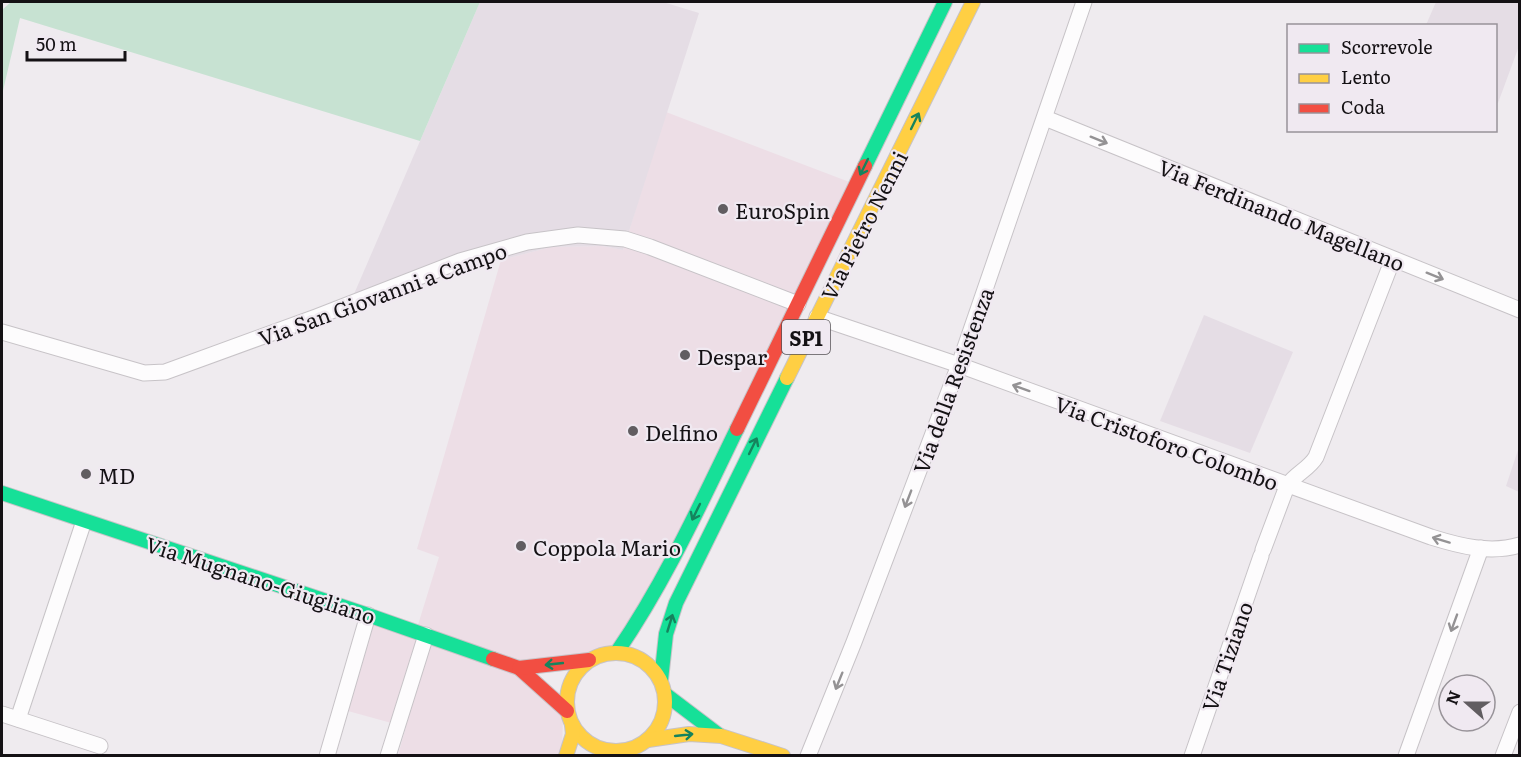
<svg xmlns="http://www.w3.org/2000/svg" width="1521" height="757" font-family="Literata,serif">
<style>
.commercial{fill:#eddee6}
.built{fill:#e5dde5}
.green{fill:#c7e2d2}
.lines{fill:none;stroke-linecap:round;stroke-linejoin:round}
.street-casing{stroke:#c7c3c7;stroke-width:17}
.fast-casing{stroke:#c7c3c7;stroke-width:16}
.slow-casing{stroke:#c7c3c7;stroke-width:16}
.jam-casing{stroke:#c7c3c7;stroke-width:16}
.street{stroke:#fdfcfd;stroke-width:15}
.fast{stroke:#16e098;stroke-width:14}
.slow{stroke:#ffcf43;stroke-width:14}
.jam{stroke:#f24e42;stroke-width:14}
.oneway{stroke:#15835d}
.oneway2{stroke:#949294}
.poi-dot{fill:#615d61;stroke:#f0e9f1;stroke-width:2}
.labels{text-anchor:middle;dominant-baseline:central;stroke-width:4.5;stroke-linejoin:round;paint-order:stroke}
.shield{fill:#f0e9f1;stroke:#565256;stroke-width:1.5}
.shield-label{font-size:20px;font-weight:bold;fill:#141114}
.poi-label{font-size:21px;fill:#141114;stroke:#f0e9f1;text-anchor:start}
.street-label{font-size:21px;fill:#141114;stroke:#f0e9f1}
</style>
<rect width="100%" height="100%" fill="#efebef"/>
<g class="commercial">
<polygon points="666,112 852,183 674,546 613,648 601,648 589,655 520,662 417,628 439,557 417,549 501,260 551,247 602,246 623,250"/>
<polygon points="373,621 516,671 563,714 562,755 398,755 406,727 348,711"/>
</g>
<g class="built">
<polygon points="480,2 663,2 699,13 623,250 602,246 551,247 501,260 495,247 351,301"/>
<polygon points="1436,2 1519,2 1519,46 1498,103 1496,102 1496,26 1426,25"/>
<polygon points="1204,315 1293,352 1250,453 1160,421"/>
<polygon points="1519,447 1519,492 1506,486"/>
</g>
<polygon class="green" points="11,2 480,2 420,141 20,18 2,95 2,10"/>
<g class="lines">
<g class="street-casing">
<g id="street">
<polyline points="1045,118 1520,310"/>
<path d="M817 317 959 365 1431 537C1460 546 1490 554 1520 545"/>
<polyline points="2,332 144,373 165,372 316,317 460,261 527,242 578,235 625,239 650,247 798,304"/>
<path d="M1263 550 1287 486C1295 474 1309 469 1316 457L1389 269"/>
<polyline points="2,714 100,746"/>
<polyline points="18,719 84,521"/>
<polyline points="327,756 368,615"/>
<polyline points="388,756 426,635"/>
<polyline points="808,756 854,642 959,365 1084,2"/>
<polyline points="1192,756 1261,556"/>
<polyline points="1406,756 1481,548"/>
<polyline points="1503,756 1520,712"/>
</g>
</g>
<g class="fast-casing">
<g id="fast">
<polyline points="865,166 945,2"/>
<polyline points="2,493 368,615 493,659"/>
<path d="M617 652C665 582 700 505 737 429"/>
<polyline points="661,680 666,634 676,603 787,378"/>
<polyline points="665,694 719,735"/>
</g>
</g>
<g class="slow-casing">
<g id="slow">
<polyline points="787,378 973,2"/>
<circle cx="616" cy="702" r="49"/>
<polyline points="648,740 689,734 721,736 783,756"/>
<polyline points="566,756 573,734 572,725"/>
</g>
</g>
<g class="jam-casing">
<g id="jam">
<polyline points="737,429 865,166"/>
<polyline points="493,659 519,668 567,711"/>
<polyline points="519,668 589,660"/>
</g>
</g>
<use href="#street" class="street"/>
<use href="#fast" class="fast"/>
<use href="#slow" class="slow"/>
<use href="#jam" class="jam"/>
</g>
<defs><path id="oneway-shaft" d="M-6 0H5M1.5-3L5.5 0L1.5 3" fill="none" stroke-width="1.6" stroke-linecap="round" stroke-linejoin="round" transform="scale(1.5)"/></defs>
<g class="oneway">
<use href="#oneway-shaft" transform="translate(915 121) rotate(-64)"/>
<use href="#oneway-shaft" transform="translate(864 167) rotate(116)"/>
<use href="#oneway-shaft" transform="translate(753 446) rotate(-64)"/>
<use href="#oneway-shaft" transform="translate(696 512) rotate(116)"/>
<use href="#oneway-shaft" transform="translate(670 623) rotate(-73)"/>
<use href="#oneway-shaft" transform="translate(554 664) rotate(174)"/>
<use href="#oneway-shaft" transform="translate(684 735) rotate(-6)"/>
</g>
<g class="oneway2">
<use href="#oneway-shaft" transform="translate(1099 140) rotate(22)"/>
<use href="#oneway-shaft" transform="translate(1435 276) rotate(22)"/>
<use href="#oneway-shaft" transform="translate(1021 388) rotate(-160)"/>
<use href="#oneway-shaft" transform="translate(908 499) rotate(111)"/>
<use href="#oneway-shaft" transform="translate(1441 540) rotate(-163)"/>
<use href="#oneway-shaft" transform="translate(1454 623) rotate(110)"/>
<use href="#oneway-shaft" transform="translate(839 681) rotate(112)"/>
</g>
<g class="poi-dot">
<circle cx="723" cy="209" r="6"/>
<circle cx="685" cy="355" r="6"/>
<circle cx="633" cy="431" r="6"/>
<circle cx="86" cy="474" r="6"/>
<circle cx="521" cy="546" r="6"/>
</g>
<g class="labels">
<rect class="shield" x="782" y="320" width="48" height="34" rx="4.5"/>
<g class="shield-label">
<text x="806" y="337">SP1</text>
</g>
<g class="poi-label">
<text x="735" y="209">EuroSpin</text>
<text x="697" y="355">Despar</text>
<text x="645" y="431">Delfino</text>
<text x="98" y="474">MD</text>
<text x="533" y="546">Coppola Mario</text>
</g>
<g class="street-label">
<text transform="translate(1282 214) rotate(22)">Via Ferdinando Magellano</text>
<text transform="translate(863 225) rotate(-63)">Via Pietro Nenni</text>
<text transform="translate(382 293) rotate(-20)">Via San Giovanni a Campo</text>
<text transform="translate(952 380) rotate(-70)">Via della Resistenza</text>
<text transform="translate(1167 442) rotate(20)">Via Cristoforo Colombo</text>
<text transform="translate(261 579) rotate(18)">Via Mugnano-Giugliano</text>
<text transform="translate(1226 656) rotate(-71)">Via Tiziano</text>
</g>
</g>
<rect width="1521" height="757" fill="none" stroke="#141114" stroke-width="6"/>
<rect x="1287" y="24" width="210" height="108" fill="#f0e9f1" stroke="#989399" stroke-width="1.5"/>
<rect x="1299" y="44" width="30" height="9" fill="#16e098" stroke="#989399" stroke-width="1.5"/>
<text x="1341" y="54" font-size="18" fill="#141114">Scorrevole</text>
<rect x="1299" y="74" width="30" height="9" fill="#ffcf43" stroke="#989399" stroke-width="1.5"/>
<text x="1341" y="84" font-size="18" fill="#141114">Lento</text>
<rect x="1299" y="104" width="30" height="9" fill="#f24e42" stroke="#989399" stroke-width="1.5"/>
<text x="1341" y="114" font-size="18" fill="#141114">Coda</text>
<g transform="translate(1467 703) rotate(291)"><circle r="28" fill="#f0e9f1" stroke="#989399" stroke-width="1.5"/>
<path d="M0-4.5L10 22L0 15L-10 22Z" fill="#615d61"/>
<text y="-9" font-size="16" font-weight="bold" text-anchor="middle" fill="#141114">N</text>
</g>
<path d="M27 51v9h98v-9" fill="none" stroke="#141114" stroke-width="3"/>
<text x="36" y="51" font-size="18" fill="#141114" stroke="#f0e9f1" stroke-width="4.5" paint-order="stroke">50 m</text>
</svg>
